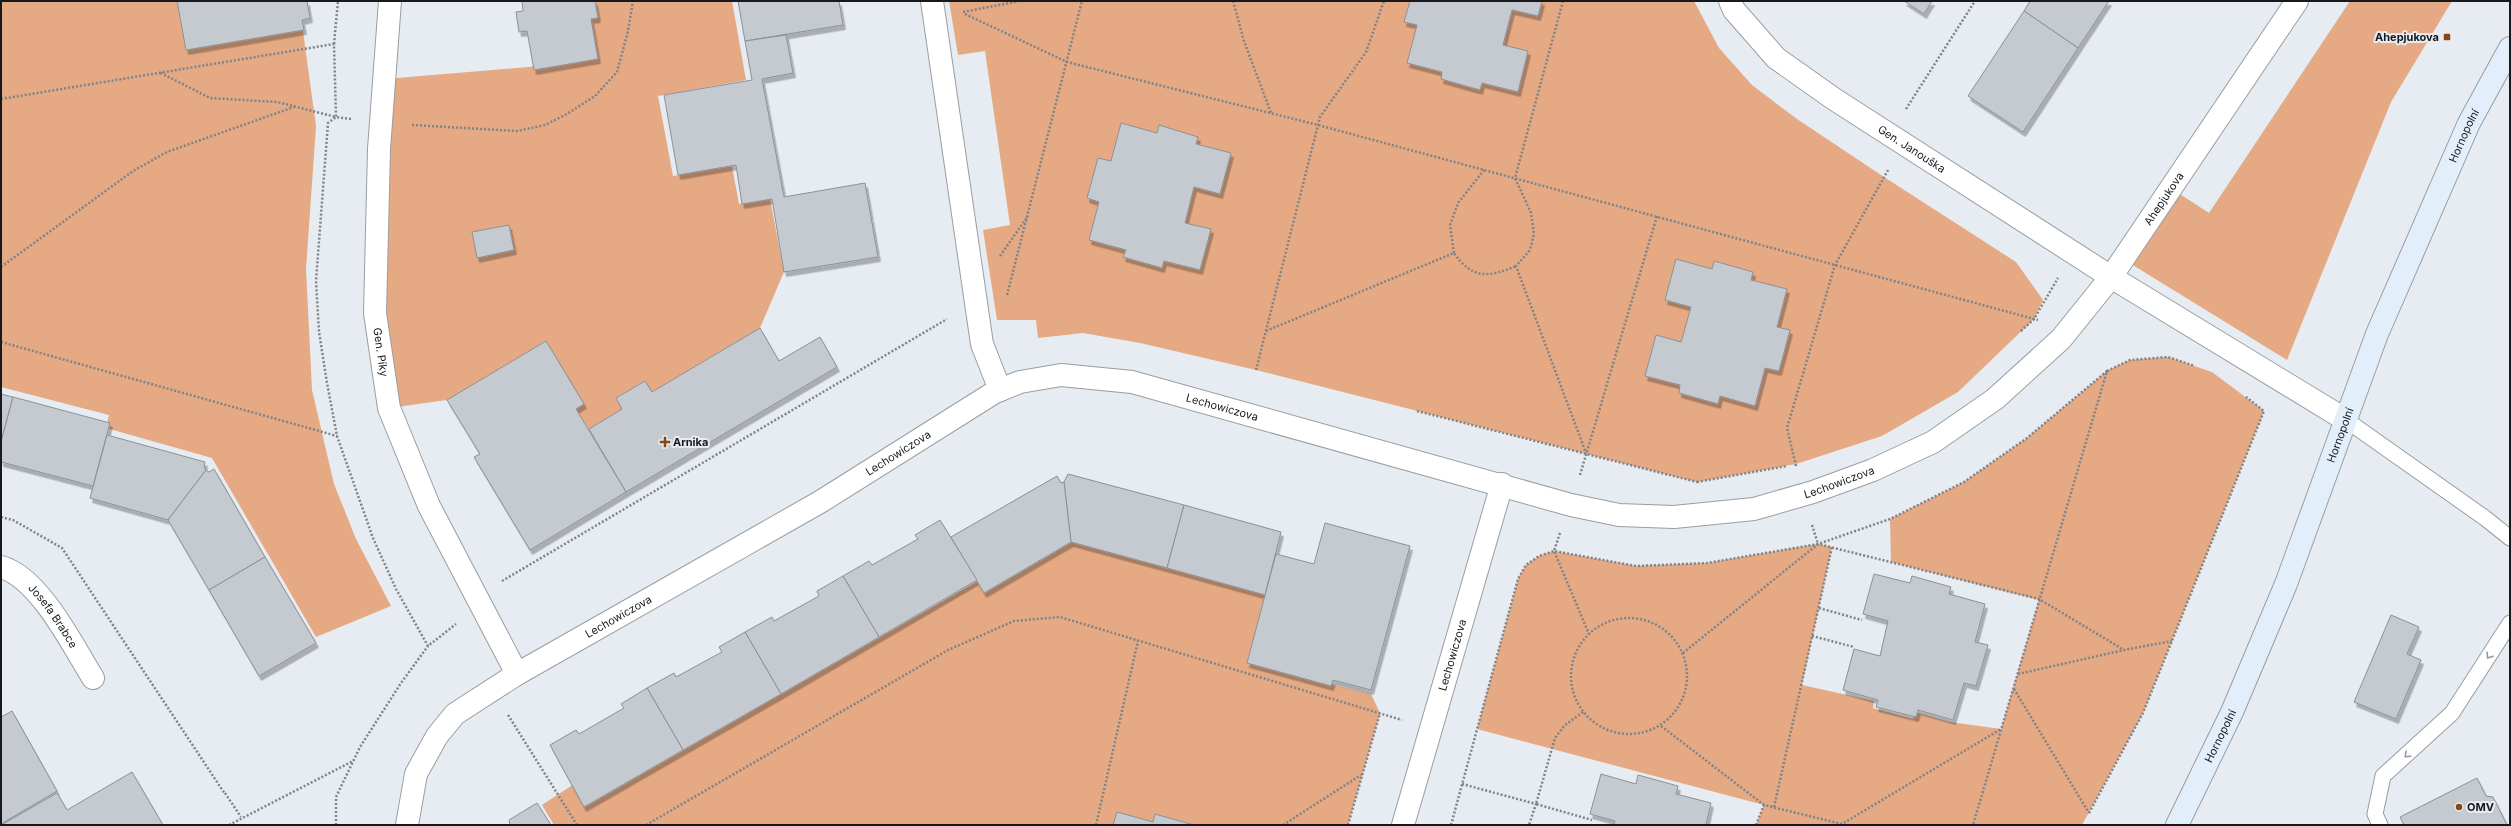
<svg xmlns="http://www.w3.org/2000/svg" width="2511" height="826" font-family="Inter,sans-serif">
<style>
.green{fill:#e5a984}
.building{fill:#c4cacf;stroke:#8b9196;filter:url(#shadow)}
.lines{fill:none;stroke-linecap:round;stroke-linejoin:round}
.lane-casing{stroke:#989ea3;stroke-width:17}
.street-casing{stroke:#989ea3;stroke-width:24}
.secondary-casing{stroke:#989ea3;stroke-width:24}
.path{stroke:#7f8387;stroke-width:2.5;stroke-dasharray:2 2;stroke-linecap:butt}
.lane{stroke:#fff;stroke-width:15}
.street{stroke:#fff;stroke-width:22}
.secondary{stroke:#e2eefa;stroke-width:22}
.oneway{stroke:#979898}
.poi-dot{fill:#894714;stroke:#e6ecf1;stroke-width:1.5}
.labels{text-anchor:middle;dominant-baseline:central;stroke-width:4;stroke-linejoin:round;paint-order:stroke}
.poi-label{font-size:11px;font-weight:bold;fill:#17191b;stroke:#e6ecf1;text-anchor:start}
.street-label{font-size:11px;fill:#17191b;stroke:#e6ecf1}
</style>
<defs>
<filter id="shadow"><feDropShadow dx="2.5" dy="4.5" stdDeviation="0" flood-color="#0004"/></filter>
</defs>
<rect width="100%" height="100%" fill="#e6ecf1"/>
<g class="green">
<polygon points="1,1 178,1 302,24 316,126 306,269 312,390 334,484 356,539 391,606 316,637 212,458 106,428 109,415 1,387"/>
<polygon points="584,1 732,1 746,80 658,96 673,176 732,166 739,204 770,199 784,272 760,328 652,392 645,381 616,398 622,409 589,429 576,409 584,404 546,341 447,400 389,408 375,313 385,79 529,67 593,56"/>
<polygon points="949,1 1694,1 1719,48 1752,85 1797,119 1884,177 2016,262 2043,300 2034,319 1958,392 1882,436 1796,464 1697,482 1256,370 1140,343 1083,333 1038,338 1036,320 997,320 983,230 1010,225 985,51 958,55"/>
<polygon points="2350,1 2452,1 2391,102 2287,360 2123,259 2172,189 2209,213"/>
<polygon points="2168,357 2212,372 2264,411 2143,713 2082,825 1756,825 1764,805 1477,729 1518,579 1526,565 1539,556 1554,551 1636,566 1707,563 1818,544 1832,547 1802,685 1874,701 1873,708 1913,719 1915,712 1950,722 2001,729 2039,600 1891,562 1890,519 1964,482 2027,438 2107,371 2130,360"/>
<polygon points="1074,541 1266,592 1247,663 1371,694 1380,713 1348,825 554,825 542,805 574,784 587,806 978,581 985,593"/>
</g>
<g class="building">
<polygon points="177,1 307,1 310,18 302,20 304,30 186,50"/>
<polygon points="522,1 595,1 598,18 591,19 598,59 534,70 527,31 519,32 516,12 523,11"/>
<polygon points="738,1 839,1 843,25 745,41"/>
<polygon points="1410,1 1542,1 1538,16 1512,10 1503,45 1528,51 1518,92 1482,83 1480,90 1441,79 1442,72 1407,63 1417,25 1404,22"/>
<polygon points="1904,1 1932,1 1924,14"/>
<polygon points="2030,1 2109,1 2078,48 2024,11"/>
<polygon points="2024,11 2078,48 2023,132 1968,96"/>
<polygon points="786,35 793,73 762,79 784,197 865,183 878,257 784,272 772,199 742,204 736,165 678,175 664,95 752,80 745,41"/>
<polygon points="1121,123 1157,133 1159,125 1198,137 1196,144 1231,153 1220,194 1194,187 1185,223 1211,229 1200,270 1164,261 1162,268 1123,257 1126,250 1089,240 1099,202 1087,198 1098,158 1111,161"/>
<polygon points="509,225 514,250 477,258 472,232"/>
<polygon points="1676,259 1712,269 1714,261 1753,272 1751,280 1787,289 1777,327 1790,330 1779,371 1765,368 1755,406 1720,396 1718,404 1679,393 1680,385 1645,376 1656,335 1681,342 1691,307 1665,300"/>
<polygon points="760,328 779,361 820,337 837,367 626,492 589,429 622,409 616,398 645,381 652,392"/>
<polygon points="546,341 584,404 576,409 626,492 530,550 474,457 480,454 447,400"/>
<polygon points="1,394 13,397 1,442"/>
<polygon points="13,397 110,423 93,486 1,462 1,442"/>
<polygon points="107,435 205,462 204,467 206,470 168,520 90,498"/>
<polygon points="214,469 265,557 209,590 168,520 206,470 209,472"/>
<polygon points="1068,474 1184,505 1167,568 1071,542 1064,482"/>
<polygon points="1057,476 1061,483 1064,482 1071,542 984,593 951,537"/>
<polygon points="1184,505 1281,532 1265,595 1167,568"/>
<polygon points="940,520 977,580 879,637 843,576 869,561 872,565 918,539 915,535"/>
<polygon points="1325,523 1410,546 1371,690 1333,680 1331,686 1247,663 1276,554 1314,564"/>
<polygon points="265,557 316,643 259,676 209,590"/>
<polygon points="1874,574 1910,583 1912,576 1951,587 1949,594 1985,604 1975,642 1988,645 1976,686 1964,683 1953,720 1918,710 1916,717 1876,707 1878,700 1843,690 1854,649 1880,656 1888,621 1863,614"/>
<polygon points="843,576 879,637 781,694 745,632 772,617 774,621 819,596 817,591"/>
<polygon points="2391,615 2419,627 2407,654 2421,660 2396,719 2354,702"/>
<polygon points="745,632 781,694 683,750 647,688 674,673 676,677 722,652 719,647"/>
<polygon points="647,688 683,750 584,807 550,745 576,730 579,734 624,708 621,704"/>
<polygon points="12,711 57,791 1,824 1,717"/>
<polygon points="132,772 163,825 1,825 57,793 67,810"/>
<polygon points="1601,774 1636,784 1638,775 1678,786 1676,794 1711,803 1706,825 1614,825 1615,821 1590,814"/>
<polygon points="2477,778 2486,796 2493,797 2507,825 2404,825 2400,817"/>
<polygon points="537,803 551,825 510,825 509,820"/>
<polygon points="1117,812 1153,822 1155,814 1194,825 1113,825"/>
</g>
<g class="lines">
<g class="lane-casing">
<g id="lane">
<polyline points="2346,420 2485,518 2510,538"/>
<polyline points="2380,825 2375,814 2383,776 2452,713 2510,623"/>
</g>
</g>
<g class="street-casing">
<g id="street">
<path id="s1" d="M390 1 379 149 375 313 389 408 429 506 517 674"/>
<polyline points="932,1 982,344 1000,390"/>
<path id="s2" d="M1730 1 1734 10 1776 58 1834 99 2111 277 2346 420"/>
<path id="s3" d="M1 567C39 577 73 646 93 678"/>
<path id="s4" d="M407 825 416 774 437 736 455 714 517 674 820 502 995 392 1020 382 1061 375 1132 382 1571 505 1619 515 1674 517 1754 509 1813 492 1873 470 1933 442 1995 399 2061 339 2111 277 2297 1"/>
<path id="s5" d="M1403 825 1502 484"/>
</g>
</g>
<g class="secondary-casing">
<g id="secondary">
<path id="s6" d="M2177 825 2232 712 2286 584 2377 334 2469 123 2510 48"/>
</g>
</g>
<g class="path">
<polyline points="1233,1 1244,41 1271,113"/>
<polyline points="1563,1 1515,178 1531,213 1534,234 1530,250 1516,266 1586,453"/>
<polyline points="963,12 1020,1"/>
<polyline points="965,14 1067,62 1318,125 2038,320"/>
<polyline points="334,44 338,1"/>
<polyline points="1,99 334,44 336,117 277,102 210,98 159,72"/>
<polyline points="1906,109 1975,1"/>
<polyline points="351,119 336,117 328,123 316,281 319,332 327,383 337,436 373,538 396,589 428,646 456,624"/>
<polyline points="412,125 517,131 545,125 567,114 595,96 617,72 628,31 633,1"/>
<polyline points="1454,253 1450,225 1458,203 1484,170"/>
<polyline points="1000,256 1028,216"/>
<polyline points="1,267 133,171 167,152 294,107"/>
<polyline points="1007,295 1082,1"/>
<path d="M1266 331 1454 253C1472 279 1488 278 1516 266"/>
<polyline points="2021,331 2034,319 2058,278"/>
<polyline points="1,342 337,436"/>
<polyline points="1256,370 1320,117 1366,52 1384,1"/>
<polyline points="2107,371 2130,360 2168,357 2195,366"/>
<polyline points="1417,411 1697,482"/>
<polyline points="1796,466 1787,428 1835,265 1888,170"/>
<polyline points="1580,475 1657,216"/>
<polyline points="1697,482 1787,466"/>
<polyline points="1,517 13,520 62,548 225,794"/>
<polyline points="1812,525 1818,544"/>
<polyline points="1560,533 1554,551 1589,634"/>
<polyline points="502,581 947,319"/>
<polyline points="1819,608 1862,620"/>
<circle cx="1629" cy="676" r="58"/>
<polyline points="1812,636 1854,647"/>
<polyline points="1683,653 1818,544 2039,599 2124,650"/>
<polyline points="2018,674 2124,650 2172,641"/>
<polyline points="2014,689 2089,813"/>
<polyline points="1583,712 1564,726 1555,738 1536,804 1592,820"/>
<polyline points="508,715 577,825"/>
<polyline points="1661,726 1764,805"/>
<polyline points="1462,784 1536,804 1529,825"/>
<polyline points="225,793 241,817"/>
<polyline points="1774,807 1832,547"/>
<polyline points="2089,813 2143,713 2264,411 2246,397"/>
<polyline points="229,825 353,761"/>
<polyline points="336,825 336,797 360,747 401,683 428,646"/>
<polyline points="646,825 948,650 1014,621 1060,617 1402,720"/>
<polyline points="1096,825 1138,641"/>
<polyline points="1283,825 1361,775"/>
<polyline points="1348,825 1380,713"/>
<polyline points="1451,825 1518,579 1526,565 1539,556 1554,551 1636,566 1707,563 1818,544 1890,519 1964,482 2027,438 2107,371 1973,825"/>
<polyline points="1756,825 1764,805 1842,824 2001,729"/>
</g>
<use href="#lane" class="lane"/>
<use href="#street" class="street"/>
<use href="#secondary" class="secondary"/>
</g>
<defs><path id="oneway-chevron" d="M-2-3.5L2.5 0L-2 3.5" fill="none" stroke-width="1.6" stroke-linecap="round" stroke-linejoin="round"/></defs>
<g class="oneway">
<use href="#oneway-chevron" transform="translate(2489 656) rotate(123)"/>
<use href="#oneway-chevron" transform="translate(2407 755) rotate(137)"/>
</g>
<g class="poi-dot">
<rect x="2443" y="33" width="8" height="8" rx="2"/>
<path d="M663 436h4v4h4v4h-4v4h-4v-4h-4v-4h4z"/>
<circle cx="2459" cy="807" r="4"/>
</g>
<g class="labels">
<g class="poi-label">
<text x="2439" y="37" text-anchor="end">Ahepjukova</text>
<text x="673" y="442">Arnika</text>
<text x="2467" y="807">OMV</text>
</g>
<g class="street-label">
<text stroke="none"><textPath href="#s6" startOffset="747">Hornopolní</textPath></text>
<text stroke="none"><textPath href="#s2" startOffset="237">Gen. Janouška</textPath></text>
<text stroke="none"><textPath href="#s4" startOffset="2063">Ahepjukova</textPath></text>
<text stroke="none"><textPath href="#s1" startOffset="352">Gen. Píky</textPath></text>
<text stroke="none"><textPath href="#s4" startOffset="986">Lechowiczova</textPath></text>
<text stroke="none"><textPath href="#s6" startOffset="423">Hornopolní</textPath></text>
<text stroke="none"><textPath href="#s4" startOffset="638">Lechowiczova</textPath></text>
<text stroke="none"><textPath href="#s4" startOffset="1622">Lechowiczova</textPath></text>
<text stroke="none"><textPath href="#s4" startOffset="314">Lechowiczova</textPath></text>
<text stroke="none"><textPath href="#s3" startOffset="73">Josefa Brabce</textPath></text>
<text stroke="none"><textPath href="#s5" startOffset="177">Lechowiczova</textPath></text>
<text stroke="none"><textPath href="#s6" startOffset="99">Hornopolní</textPath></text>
</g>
</g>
<rect width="2511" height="826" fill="none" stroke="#17191b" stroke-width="4"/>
</svg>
